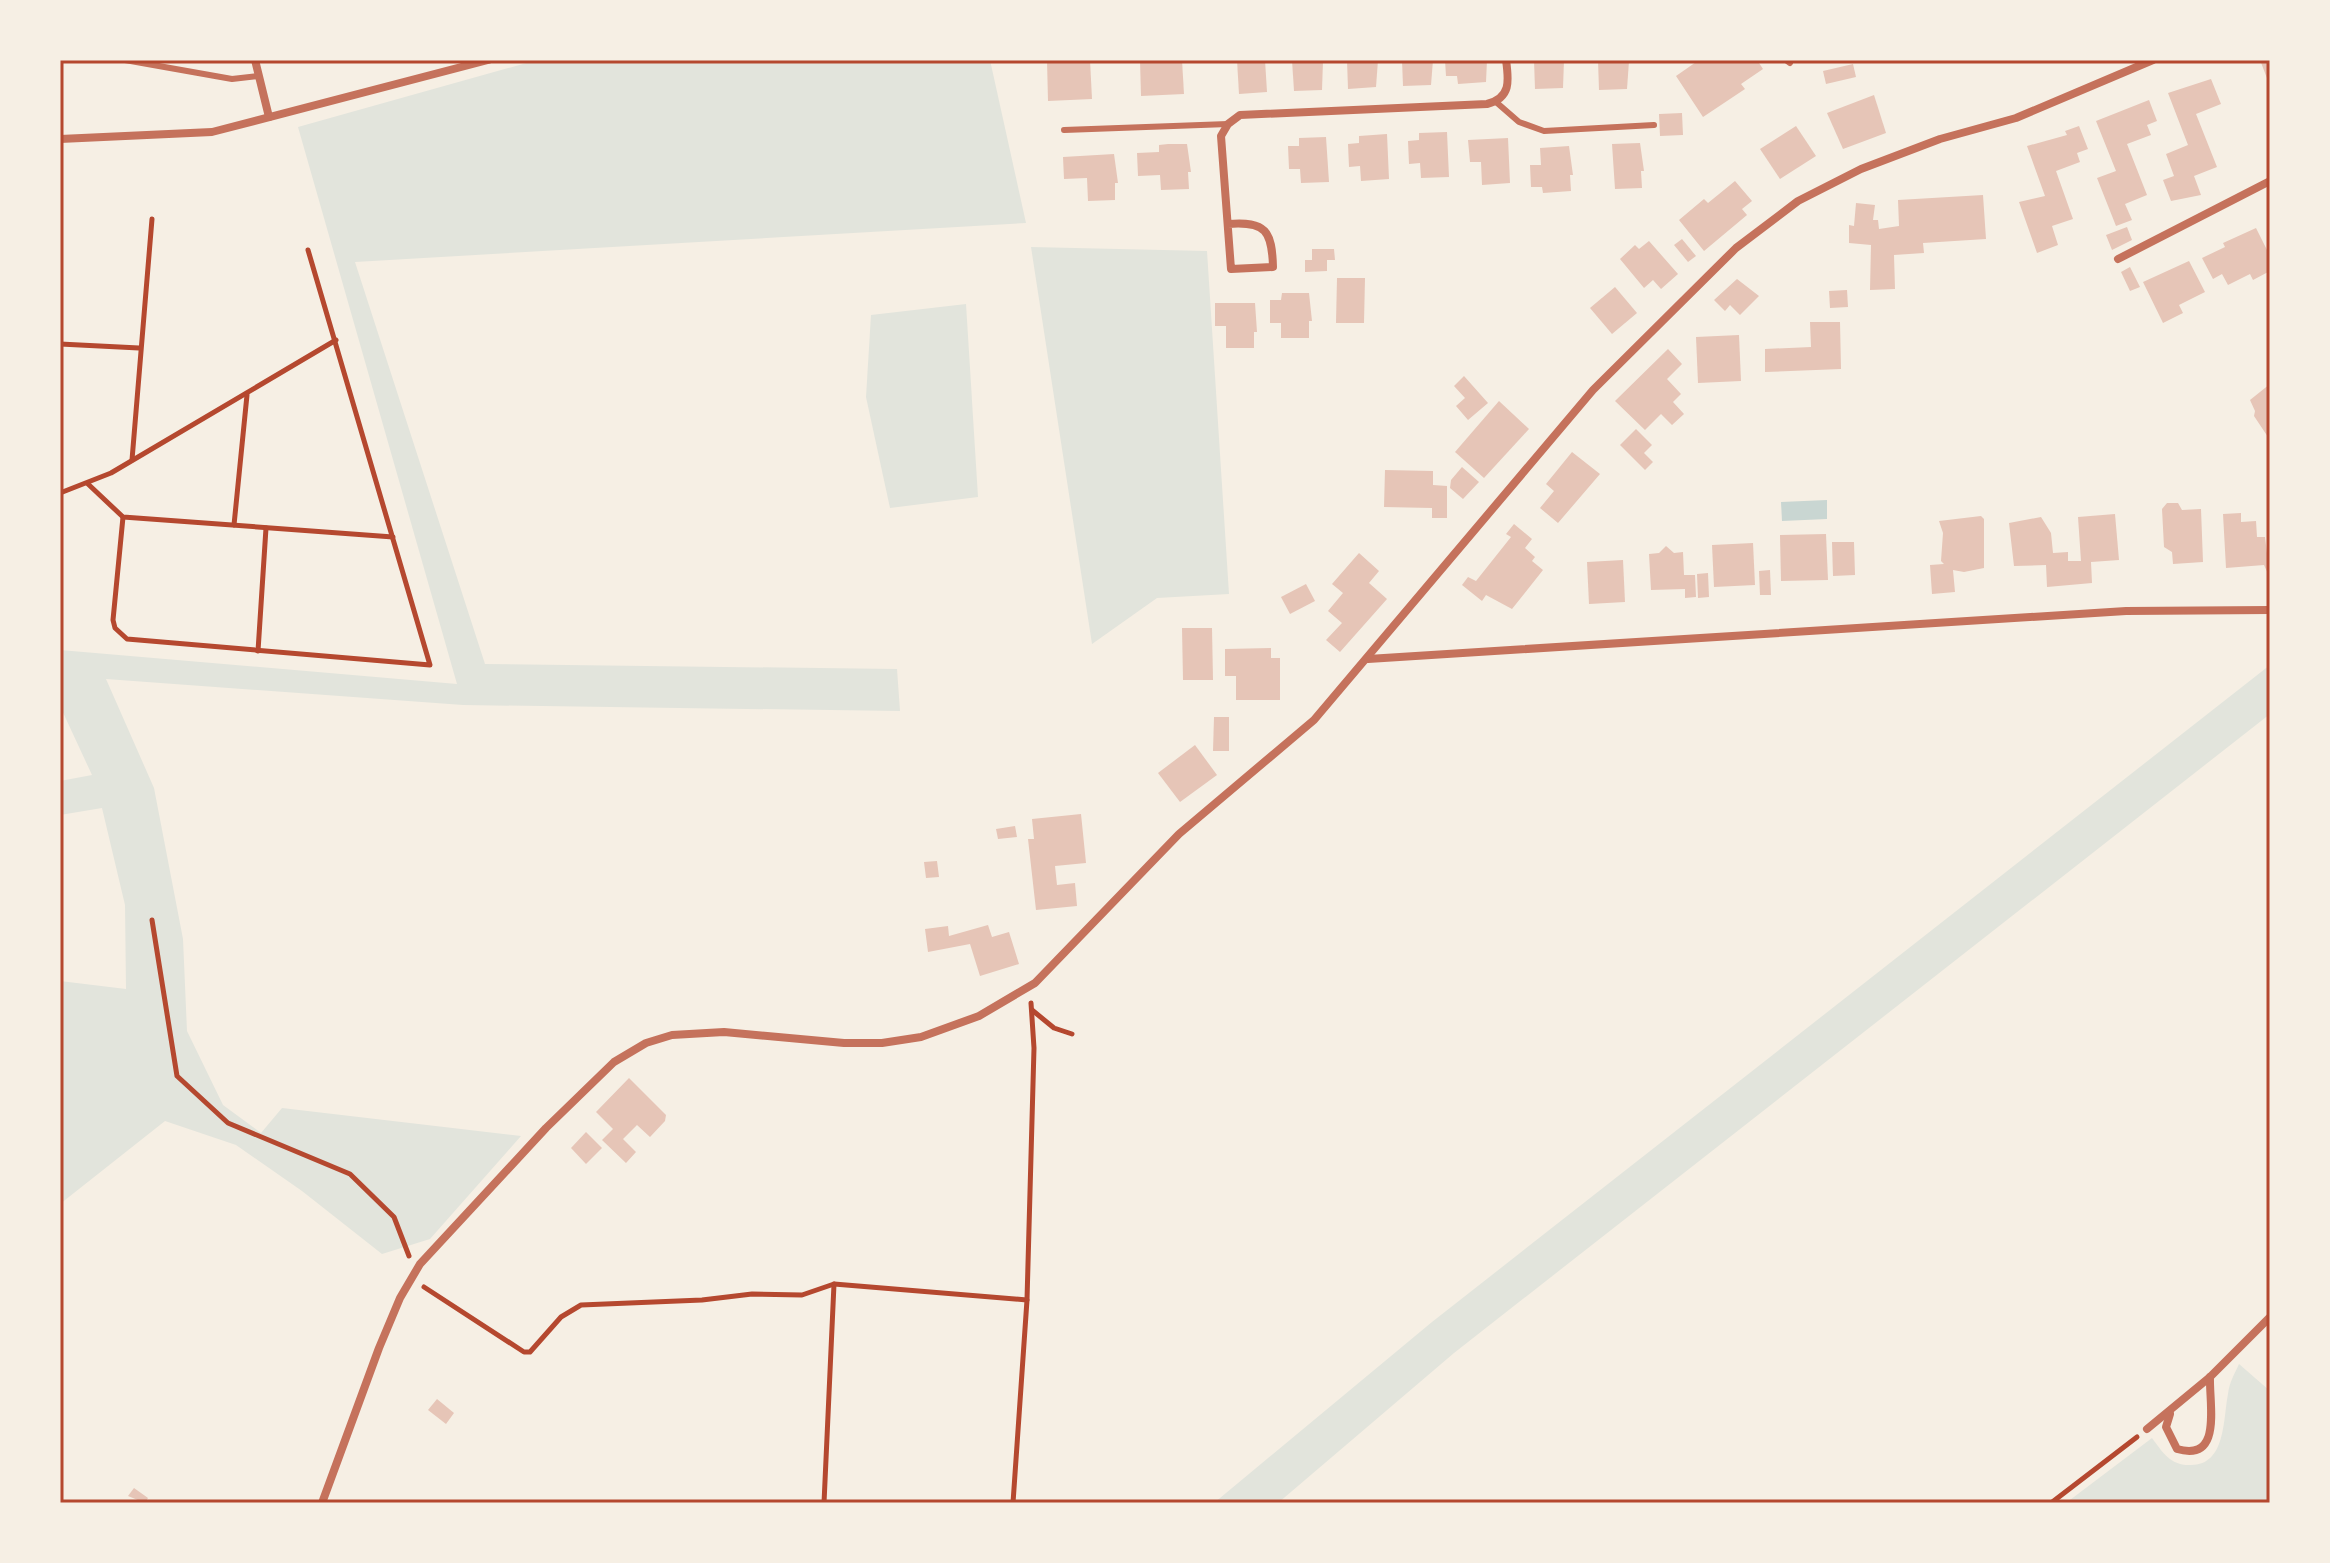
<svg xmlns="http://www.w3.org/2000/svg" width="2330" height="1563" font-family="'Roboto Condensed',sans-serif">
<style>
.green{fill:#e2e4dc}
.water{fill:#c9d6d2}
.building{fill:#e6c5b7}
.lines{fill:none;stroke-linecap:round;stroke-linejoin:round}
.path{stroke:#b5482f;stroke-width:5}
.service{stroke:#c5725c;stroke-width:6}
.minor{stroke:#c5725c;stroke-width:8}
.neatline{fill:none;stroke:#b5482f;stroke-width:3}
</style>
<rect width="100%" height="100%" fill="#f6efe4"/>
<g class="green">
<polygon points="537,60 990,60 1026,223 355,262 485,664 897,669 900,711 463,705 106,679 154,788 183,939 187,1031 223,1105 261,1133 282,1108 521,1136 430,1239 382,1254 302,1191 236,1145 165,1121 60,1204 60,981 126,989 125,905 102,808 60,815 60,781 92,775 60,706 60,650 457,684 298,127"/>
<polygon points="1031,247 1207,251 1229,594 1157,598 1092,644"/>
<polygon points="966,304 978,497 890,508 866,397 871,315"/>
<polygon points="2270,665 2270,714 1454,1353 1278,1503 1214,1503 1432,1322"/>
<path d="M2239 1364 2270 1391V1503H2066L2152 1438C2163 1453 2171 1466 2191 1465 2226 1465 2223 1419 2228 1394 2229 1383 2235 1373 2239 1364Z"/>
</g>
<polygon class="water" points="1827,500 1827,519 1782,521 1781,502"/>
<g class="building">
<polygon points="1047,60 1090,60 1092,99 1048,101"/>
<polygon points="1140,60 1182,60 1184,94 1141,96"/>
<polygon points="1237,60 1265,60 1267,92 1239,94"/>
<polygon points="1292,60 1323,61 1322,90 1294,91"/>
<polygon points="1347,60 1378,60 1376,87 1348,89"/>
<polygon points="1402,60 1433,60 1431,85 1403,86"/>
<polygon points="1445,60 1487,60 1486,82 1458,84 1457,76 1446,76"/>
<polygon points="1534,60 1564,60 1563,88 1535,89"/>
<polygon points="1598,60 1629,61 1627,89 1599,90"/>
<polygon points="1699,60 1704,63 1709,60 1757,60 1763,69 1741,84 1745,89 1703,117 1676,76"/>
<polygon points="2260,60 2270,60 2270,86"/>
<polygon points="1853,64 1856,77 1826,84 1823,71"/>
<polygon points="2211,79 2221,104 2196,114 2217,167 2194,176 2201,195 2171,201 2163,180 2174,176 2166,154 2188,145 2168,93"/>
<polygon points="1874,95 1886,133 1843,149 1827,113"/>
<polygon points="2149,100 2157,121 2147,125 2151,135 2127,144 2147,195 2125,204 2132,220 2116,226 2097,178 2116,171 2096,121"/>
<polygon points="1682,113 1683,135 1660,136 1659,114"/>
<polygon points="1796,126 1816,156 1780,179 1760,149"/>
<polygon points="2079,126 2088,149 2077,153 2080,162 2056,171 2073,219 2052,226 2058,245 2037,253 2019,202 2045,196 2027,146 2067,135 2065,131"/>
<polygon points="1447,132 1449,177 1421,178 1420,163 1409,164 1408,141 1419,140 1419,133"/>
<polygon points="1387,134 1389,179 1361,181 1360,166 1349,167 1348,144 1359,143 1359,136"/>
<polygon points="1326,137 1329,182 1301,183 1300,169 1289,169 1288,146 1299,146 1299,138"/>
<polygon points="1508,138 1510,183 1482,185 1481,162 1470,162 1468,140"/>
<polygon points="1640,143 1644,171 1641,171 1642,188 1615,189 1612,144"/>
<polygon points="1168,144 1187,144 1191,172 1188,172 1189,189 1161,190 1160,175 1138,176 1137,153 1159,152 1159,145"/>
<polygon points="1569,146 1573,175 1570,175 1571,191 1543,193 1542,187 1531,187 1530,165 1541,165 1540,148"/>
<polygon points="1114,154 1118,183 1115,183 1115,200 1088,201 1087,178 1064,179 1063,157"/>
<polygon points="1735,181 1752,201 1742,209 1747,215 1704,251 1679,220 1704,199 1708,203"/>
<polygon points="1983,195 1986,239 1923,243 1924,253 1894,255 1895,289 1870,290 1871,245 1849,243 1849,225 1854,226 1856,203 1875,205 1873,220 1878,220 1879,229 1899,226 1898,200"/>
<polygon points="2127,227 2132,240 2112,250 2106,235"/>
<polygon points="2256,228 2270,256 2270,271 2253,280 2250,274 2228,285 2222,274 2213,279 2202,258 2225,247 2223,243"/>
<polygon points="1682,239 1696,256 1688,262 1674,245"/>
<polygon points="1649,241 1678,274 1661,289 1653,280 1644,288 1620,259 1635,245 1639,249"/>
<polygon points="1312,249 1334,249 1335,260 1327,260 1327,271 1305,272 1305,260 1312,260"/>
<polygon points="2189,261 2205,292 2179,305 2183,313 2163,323 2143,282"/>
<polygon points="2130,267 2140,287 2130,291 2121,272"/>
<polygon points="1337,278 1365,278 1364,323 1336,323"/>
<polygon points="1737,279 1759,296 1740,315 1730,305 1725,311 1714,300"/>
<polygon points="1615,287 1637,313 1612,334 1590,308"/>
<polygon points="1847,290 1848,307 1830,308 1829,291"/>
<polygon points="1282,293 1309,293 1312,321 1309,321 1309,338 1281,338 1281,323 1270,323 1270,300 1281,300"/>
<polygon points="1215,303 1255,303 1257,332 1254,332 1254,348 1226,348 1226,326 1215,326"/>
<polygon points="1810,322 1840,322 1841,369 1765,372 1765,349 1811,347"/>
<polygon points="1739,335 1741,381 1698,383 1696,337"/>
<polygon points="1668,349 1682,364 1667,379 1681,394 1673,402 1684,414 1672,425 1661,414 1645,430 1615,401"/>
<polygon points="1464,376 1488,403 1468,420 1456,406 1465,398 1454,386"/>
<polygon points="2270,384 2270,440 2254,416 2255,411 2250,400"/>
<polygon points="1499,401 1529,429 1484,478 1455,452"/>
<polygon points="1636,429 1652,445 1644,453 1653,462 1645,470 1620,445"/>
<polygon points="1572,452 1600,474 1558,523 1540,508 1554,491 1546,484"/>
<polygon points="1462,467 1479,482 1463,499 1450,488 1451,480"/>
<polygon points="1385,470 1433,471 1433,485 1447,486 1447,518 1432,518 1432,508 1384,507"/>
<polygon points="2167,503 2178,503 2182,510 2201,509 2203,562 2173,564 2172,552 2164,547 2162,509"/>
<polygon points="2241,513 2241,522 2256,521 2257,537 2265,537 2270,578 2264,565 2226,568 2223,514"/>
<polygon points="2115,514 2119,560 2091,562 2092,583 2047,587 2046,565 2014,566 2009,523 2041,517 2051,533 2053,553 2068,552 2068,561 2081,561 2078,517"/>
<polygon points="1981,516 1984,519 1984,568 1964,572 1953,570 1955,592 1932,594 1930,565 1944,564 1941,561 1943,533 1939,521"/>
<polygon points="1514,524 1532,539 1525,548 1535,557 1532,561 1543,570 1512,609 1486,595 1482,601 1462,585 1468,577 1476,581 1511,537 1506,534"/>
<polygon points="1826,534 1828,580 1781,581 1780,535"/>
<polygon points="1832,542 1854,542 1855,575 1833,576"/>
<polygon points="1753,543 1755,585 1714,587 1712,545"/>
<polygon points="1666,546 1674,553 1683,552 1684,575 1695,575 1696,597 1685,598 1685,589 1651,590 1649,554 1659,553"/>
<polygon points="1359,553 1379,571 1369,583 1387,599 1340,652 1326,640 1342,623 1328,611 1343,593 1332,584"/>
<polygon points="1623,560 1625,602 1589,604 1587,562"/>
<polygon points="1770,570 1771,595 1760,595 1759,571"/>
<polygon points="1708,573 1709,597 1698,598 1697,574"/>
<polygon points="1306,584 1315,601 1290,614 1281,597"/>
<polygon points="1182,628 1212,628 1213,680 1183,680"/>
<polygon points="1271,648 1271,658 1280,658 1280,700 1236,700 1236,676 1225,676 1225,649"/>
<polygon points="1214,717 1229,717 1229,751 1213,751"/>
<polygon points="1195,745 1217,775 1180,802 1158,773"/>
<polygon points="1081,814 1086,863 1055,866 1057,885 1075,883 1077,906 1036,910 1028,839 1034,839 1032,819"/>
<polygon points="1015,826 1017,837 998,839 996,829"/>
<polygon points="937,861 939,877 926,878 924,862"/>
<polygon points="988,925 992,937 1009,932 1019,964 980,976 970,944 928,952 925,929 948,926 949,936"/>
<polygon points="629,1078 666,1115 665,1121 650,1137 637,1125 623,1139 636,1152 626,1163 602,1140 613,1129 596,1112"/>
<polygon points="586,1132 602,1148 586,1164 571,1148"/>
<polygon points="437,1399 454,1413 446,1424 428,1410"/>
<polygon points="134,1488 148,1498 145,1503 128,1496"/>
</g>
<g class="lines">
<g class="path">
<polyline points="60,344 139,348"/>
<polyline points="132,460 152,219"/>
<polyline points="88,484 123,517 393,537"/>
<polyline points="60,493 111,473 336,340"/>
<polyline points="123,517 113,620 115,628 127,639 430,665 308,250"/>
<polyline points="234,525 247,395"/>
<polyline points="258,651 266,528"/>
<polyline points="152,920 177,1076 228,1123 350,1174 394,1217 409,1256"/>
<polyline points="1032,1010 1054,1028 1072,1034"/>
<polyline points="424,1287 524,1352 530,1352 561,1317 581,1305 702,1300 752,1294 802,1295 834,1284"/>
<polyline points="824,1503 834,1284 1027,1300"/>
<polyline points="1013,1503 1027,1300 1034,1048 1031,1003"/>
<polyline points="2051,1503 2137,1437"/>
</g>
<g class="service">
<polyline points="125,60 232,79 259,76"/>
<polyline points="1786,60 1790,63"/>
<polyline points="1496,102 1519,122 1544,131 1654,125"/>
<polyline points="1064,130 1228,124"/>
</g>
<g class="minor">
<polyline points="255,60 269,117"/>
<polyline points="60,139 212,132 488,60"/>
<path d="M1228 224C1266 221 1272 231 1273 267L1231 269 1221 136 1228 124 1240 115 1487 104C1511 98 1509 81 1506 60"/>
<polyline points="2118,259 2270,181"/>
<polyline points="1368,659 2126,611 2270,610"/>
<path d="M2170 1414 2166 1427 2177 1449C2223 1462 2209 1405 2210 1377"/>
<polyline points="2147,1429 2210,1377 2270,1317"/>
<polyline points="322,1503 379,1348 400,1298 420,1264 546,1128 614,1062 646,1043 672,1035 724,1032 844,1043 882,1043 921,1037 979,1016 1035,983 1179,834 1314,720 1593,390 1736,248 1798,201 1861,169 1940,139 2016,118 2153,60"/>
</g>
</g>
<rect width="2330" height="1563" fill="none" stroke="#f6efe4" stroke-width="124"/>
<rect x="62" y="62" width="2206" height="1439" class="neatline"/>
</svg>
